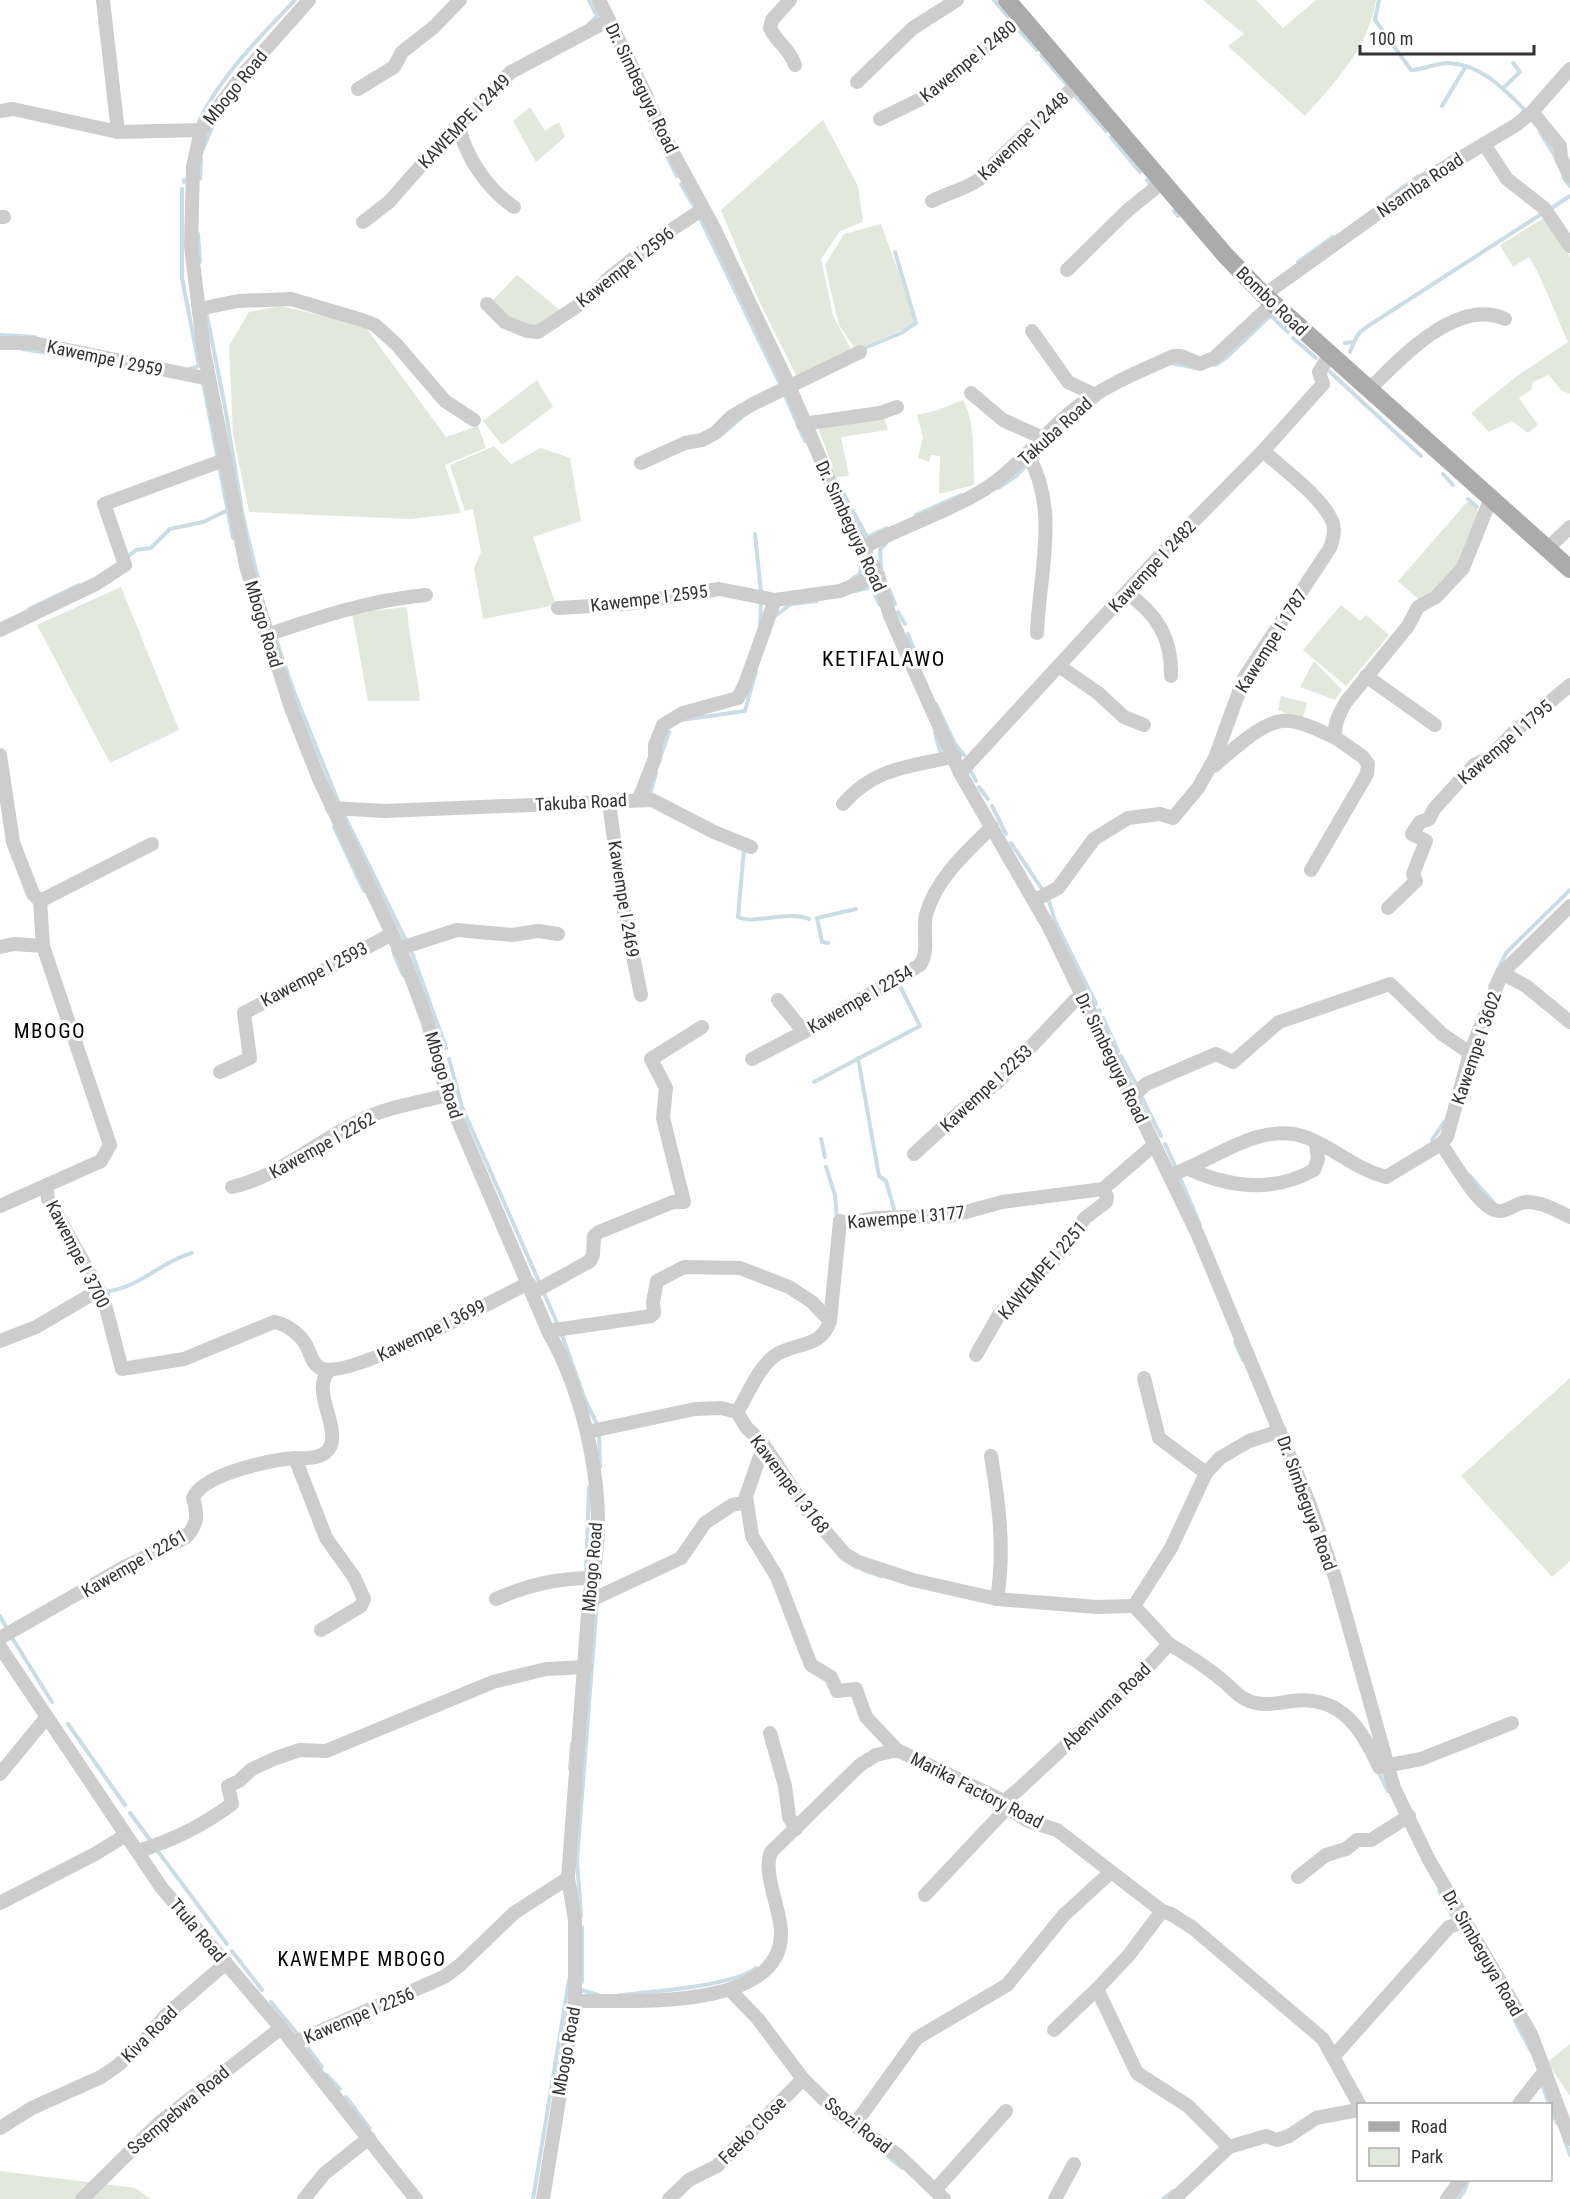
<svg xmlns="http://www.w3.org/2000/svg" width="1570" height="2199" font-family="'Roboto Condensed',sans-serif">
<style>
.green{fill:#e3e8dd}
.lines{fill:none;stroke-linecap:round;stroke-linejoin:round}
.stream{stroke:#cadde4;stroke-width:4}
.minor{stroke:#cdcdcd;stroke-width:14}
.major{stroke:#ababab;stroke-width:18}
.labels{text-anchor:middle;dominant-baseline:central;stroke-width:6;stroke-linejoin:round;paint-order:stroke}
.street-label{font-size:18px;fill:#333;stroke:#fff}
.neighbourhood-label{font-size:20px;letter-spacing:1.5px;fill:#000;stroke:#fff}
.quarter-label{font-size:21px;letter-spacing:1.5px;fill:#000;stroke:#fff}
</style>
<rect width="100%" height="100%" fill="#fff"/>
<g class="green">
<path d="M1203 0H1256L1283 28 1316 0H1376C1369 47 1335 82 1305 116L1228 46 1244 34Z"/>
<polygon points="530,107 545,131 559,122 565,137 536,162 513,121"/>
<polygon points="823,120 858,186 863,222 840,231 821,259 833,316 851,349 797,377 758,299 721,210"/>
<path d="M1547 216 1570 257V394L1561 390 1549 375 1533 382 1531 390 1519 398 1538 425 1528 433 1512 421 1489 432 1471 413 1517 376 1568 342C1555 314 1545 283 1529 257L1513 267 1500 245Z"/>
<polygon points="881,224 917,323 856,350 839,325 825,265 844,234"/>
<polygon points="517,275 560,310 539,330 508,321 491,302"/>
<polygon points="281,306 364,325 446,437 478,426 486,448 445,465 461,513 411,519 249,512 233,434 229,346 249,312"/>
<polygon points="537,380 553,407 502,445 483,421"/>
<path d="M963 400C976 423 973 459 974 485L939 494 940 456 931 455 929 462 918 458 923 437 917 415 935 411Z"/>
<polygon points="883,414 888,430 841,437 849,476 836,477 818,427"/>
<polygon points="494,446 511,464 541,448 570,458 581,521 533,537 556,605 483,619 474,568 481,552 473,509 465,511 450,465"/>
<path d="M1468 501 1478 511C1477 546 1450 585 1419 600L1398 581Z"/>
<polygon points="121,587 179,730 110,763 37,625"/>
<polygon points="1341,605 1360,621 1366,615 1389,635 1346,686 1303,650"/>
<path d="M407 607C409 639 417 669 420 701H368L352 613Z"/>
<polygon points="1314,661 1342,690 1335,700 1300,687"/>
<polygon points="1281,696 1307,703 1302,720 1278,710"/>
<polygon points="1570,1378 1570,1561 1552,1577 1461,1476"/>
<polygon points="1570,2044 1570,2096 1547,2062"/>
<polygon points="0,2171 135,2188 151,2199 0,2199"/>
</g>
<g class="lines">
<g class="stream">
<polyline points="994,0 1010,19"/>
<path d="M1379 0 1375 20 1411 70C1424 70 1435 63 1448 63 1480 64 1503 88 1524 109L1523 112"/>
<polyline points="589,24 597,16 589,0"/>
<polyline points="605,28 613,44"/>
<polyline points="1016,29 1017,28 1037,50"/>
<polyline points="1041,55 1069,87"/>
<polyline points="630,77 642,104"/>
<polyline points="1503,88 1520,72 1513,63"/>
<polyline points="1073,93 1106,131"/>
<polyline points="656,106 665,124"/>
<polyline points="1442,106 1466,66"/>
<path d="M199 121C222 74 259 38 295 0"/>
<polyline points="653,129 677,176"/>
<polyline points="1540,132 1555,156"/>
<polyline points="1111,137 1140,172"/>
<polyline points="203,149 215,120"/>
<polyline points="1563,177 1570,186"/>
<polyline points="200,179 201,159"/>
<polyline points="1147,180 1151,185"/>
<polyline points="184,182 184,180"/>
<polyline points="681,184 695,208"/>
<polyline points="182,189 182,278 199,366 187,370"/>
<polyline points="1386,200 1418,176"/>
<polyline points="1550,209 1570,196"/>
<polyline points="1174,211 1178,216"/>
<polyline points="698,214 780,384"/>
<polyline points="198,234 200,262"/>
<polyline points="1298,262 1333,237"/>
<polyline points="206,311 225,407 243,517 262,595"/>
<polyline points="1270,315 1288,332"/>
<polyline points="0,335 35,337"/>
<polyline points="1293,338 1316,358"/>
<polyline points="1345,343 1354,342 1359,333 1368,326 1543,213"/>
<polyline points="22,349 56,354"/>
<polyline points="862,349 901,333 916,323 895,252"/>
<polyline points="1350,352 1354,342"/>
<polyline points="1171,363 1196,368"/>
<polyline points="1215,365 1227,357 1270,316"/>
<polyline points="1326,372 1328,370 1421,456"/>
<polyline points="203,382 233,538"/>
<polyline points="784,393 805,441"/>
<polyline points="720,436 741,418"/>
<polyline points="1443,474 1453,485"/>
<polyline points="998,488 1016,476 1054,436 1098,400"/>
<polyline points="841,489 867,537 887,528"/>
<polyline points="1468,499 1477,507"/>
<polyline points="916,515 961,495"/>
<polyline points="755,534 761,592 764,593"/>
<polyline points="126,558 136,550 151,548 170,529 203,522 228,510"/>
<polyline points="881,569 880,550 886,543"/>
<polyline points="852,579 860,574 862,558"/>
<polyline points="889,589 895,604"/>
<polyline points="855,591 871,587 880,605"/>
<polyline points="29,609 79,585"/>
<polyline points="898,612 905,624"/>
<polyline points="255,616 262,638"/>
<polyline points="775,616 791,604 817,601"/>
<polyline points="760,627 761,602"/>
<polyline points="908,634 918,661"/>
<polyline points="275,637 294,692 340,806"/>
<polyline points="936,704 955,744 964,755"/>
<polyline points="681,720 745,711 756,671"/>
<polyline points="935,733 941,755"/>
<polyline points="661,755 669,732"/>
<polyline points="969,768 976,781"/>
<polyline points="979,787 988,799"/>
<polyline points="649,798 656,773"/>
<polyline points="992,806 1006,834"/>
<polyline points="343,813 412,953 446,1048"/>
<polyline points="334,827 364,891"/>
<polyline points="1011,843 1042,889"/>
<path d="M744 849 738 917C757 925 786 910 809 919"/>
<polyline points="1048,898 1055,921 1096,1004"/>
<polyline points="828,943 822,942 817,918 856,909"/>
<polyline points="394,954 403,975"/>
<polyline points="1490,986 1506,953 1570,890"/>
<polyline points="1099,1010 1100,1012"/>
<polyline points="1103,1018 1118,1051"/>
<polyline points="1121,1056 1137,1086"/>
<polyline points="858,1058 879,1176 886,1181 894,1209"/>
<polyline points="449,1059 462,1107 540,1284"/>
<polyline points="814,1082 920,1026 900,986"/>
<polyline points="1140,1094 1161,1136"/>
<polyline points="821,1139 825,1157"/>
<polyline points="1432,1140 1445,1121"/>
<polyline points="1165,1144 1176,1168"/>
<polyline points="826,1167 835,1195 837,1219"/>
<polyline points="1469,1175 1494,1203"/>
<polyline points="1181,1180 1200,1225"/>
<polyline points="543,1291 558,1325"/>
<path d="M104 1292C141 1288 159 1262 192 1253"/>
<polyline points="561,1332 585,1400 598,1426"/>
<polyline points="1235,1342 1243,1360"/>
<polyline points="599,1433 600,1467"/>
<polyline points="863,1570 881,1576"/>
<polyline points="586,1575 589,1487"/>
<polyline points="0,1616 6,1627"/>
<polyline points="11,1636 52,1702"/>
<polyline points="68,1724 125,1805"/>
<polyline points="570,1769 572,1744"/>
<polyline points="1379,1773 1388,1791"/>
<polyline points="130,1813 151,1841"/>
<polyline points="157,1850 227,1944"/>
<polyline points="1439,1891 1453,1917"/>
<polyline points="581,1916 577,1860 597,1601"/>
<polyline points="1461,1931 1471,1944"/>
<polyline points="232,1951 262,1990"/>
<polyline points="582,1982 582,1927"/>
<polyline points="581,1990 598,1995"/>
<path d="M620 1995C651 1992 733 1986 756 1968"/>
<polyline points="271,2002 299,2036"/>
<polyline points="1506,2004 1531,2051"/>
<polyline points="308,2048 322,2067"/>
<polyline points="327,2075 340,2089"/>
<polyline points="1539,2087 1542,2084 1549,2104"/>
<polyline points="346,2097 370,2129"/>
<polyline points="1550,2108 1557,2123"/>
<polyline points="1565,2141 1570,2155"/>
<polyline points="884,2153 902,2168"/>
<polyline points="533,2199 569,1980"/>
<polyline points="1163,2199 1173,2191"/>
<polyline points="1458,2199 1465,2190 1468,2180"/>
</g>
<g class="minor">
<polyline points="103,0 118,132"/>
<path d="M309 0 241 77 201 130 193 167 191 246 204 352 246 566 291 708 319 779 405 961 427 1020 447 1095 548 1331C585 1396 606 1491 595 1565 594 1577 590 1589 589 1601L568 1878 575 1920V2001L543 2199"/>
<polyline points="599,0 646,95 653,116 713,226 786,379 846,518 878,575 890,616 960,773 1049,927 1198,1235 1310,1505 1335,1577 1394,1788 1429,1860 1531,2034 1570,2139"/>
<path d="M790 0 772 20 770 28C777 43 790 49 795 65"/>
<polyline points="857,82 913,28 957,0"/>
<polyline points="358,89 394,67 402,52 434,27 460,0"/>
<polyline points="0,111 13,109 118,132 201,130"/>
<polyline points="1532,112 1560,146 1561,158 1570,176"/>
<polyline points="880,119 929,95 1023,17"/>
<path d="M459 125C464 155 488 190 514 207"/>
<polyline points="1484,144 1507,179 1544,208 1570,246"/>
<path d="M932 201C956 189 979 187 995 163L1079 82"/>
<polyline points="0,217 4,217"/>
<polyline points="363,222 389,202 447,136 511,72 609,20"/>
<polyline points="1067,270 1128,210 1164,181"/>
<polyline points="1264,295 1427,178 1516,125 1532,112 1570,69"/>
<polyline points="487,304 505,322 527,331 538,332 588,299 609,278 659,238 703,209"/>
<polyline points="199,309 238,301 291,299 362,320 375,325 396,344 445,401 474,420"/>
<polyline points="1032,331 1068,382 1095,395"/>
<polyline points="0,343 34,343 209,379"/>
<path d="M1369 390C1399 359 1457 297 1505 319"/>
<polyline points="971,393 1003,420 1043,438"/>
<polyline points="803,424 880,413 897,407"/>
<path d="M1028 455C1060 510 1039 574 1037 633"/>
<polyline points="641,463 685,443 702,440 715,433 731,417 753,404 860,352"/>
<path d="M861 549C901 526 947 513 985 489 1020 466 1044 432 1077 407 1106 385 1140 371 1174 356H1181L1200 364 1214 358 1273 303"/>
<polyline points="1547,549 1570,527"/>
<path d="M1127 593C1157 614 1172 638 1171 676"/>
<polyline points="558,608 626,604 719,589 775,600"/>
<polyline points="0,630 96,584 125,565 104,504 224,460"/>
<path d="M267 635C320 617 370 600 426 595"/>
<polyline points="1059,666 1098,693 1124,717 1144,725"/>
<polyline points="1366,676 1435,725"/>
<polyline points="0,755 13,842 33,894 40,901 43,946 110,1145 101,1161 0,1206"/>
<path d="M1214 766C1230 752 1260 724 1281 721 1299 719 1320 731 1336 738"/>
<polyline points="960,773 1168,547 1263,451 1323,384 1319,372 1329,356"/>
<polyline points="639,799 655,758 655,745 663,725 683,713 738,698 745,684 775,600 840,591 878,575"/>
<polyline points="609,803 624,912 641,995"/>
<path d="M843 804C876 766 909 768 955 756"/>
<polyline points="332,808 385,811 652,800 714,832 751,847"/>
<path d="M1311 870 1367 774 1368 764 1363 757 1336 738C1332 726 1340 712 1346 702L1408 626 1418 607 1436 597 1463 568 1491 498"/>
<path d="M1035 900 1058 888 1094 839 1128 818 1160 814 1173 818 1198 788 1215 758 1244 678 1330 548C1333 540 1336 529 1332 521 1321 496 1284 470 1263 451"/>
<polyline points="40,901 152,844"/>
<polyline points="1388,908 1416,881 1413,874 1426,841 1412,834 1420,822 1429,819 1434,809 1474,765 1490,757 1514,732 1570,685"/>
<polyline points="0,947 14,944 43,946"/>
<polyline points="398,949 457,930 512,935 538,931 558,934"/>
<polyline points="1502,973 1526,986 1570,1022"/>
<polyline points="778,1000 804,1032"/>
<path d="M752 1059 815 1026 920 965C930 951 922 932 926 915 935 880 967 851 992 827"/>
<polyline points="220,1072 250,1058 244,1013 392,934"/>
<polyline points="1132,1097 1146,1084 1216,1054 1233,1062 1279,1022 1390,984 1442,1034 1470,1053"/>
<path d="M1441 1144C1454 1161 1473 1199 1492 1209 1505 1216 1515 1202 1527 1202 1542 1202 1556 1210 1570 1217"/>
<polyline points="914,1154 961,1111 998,1082 1075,1000 1083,997"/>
<path d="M1189 1169C1231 1188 1273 1193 1314 1170L1318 1159 1316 1142"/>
<path d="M1170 1175C1213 1162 1259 1119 1308 1138 1336 1149 1353 1168 1386 1177L1441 1144 1447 1137 1470 1053 1502 973 1570 906"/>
<path d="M46 1186 48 1199 103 1297 122 1369 184 1359 274 1322C287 1324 303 1336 308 1349 311 1356 312 1363 320 1368 348 1382 495 1299 529 1283"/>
<path d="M232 1187C280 1176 316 1142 359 1121 386 1107 418 1103 447 1095"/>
<polyline points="532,1293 590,1261 593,1255 594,1236 599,1232 673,1202 684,1202 663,1118 666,1088 651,1059 702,1027"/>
<polyline points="548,1331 651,1316 654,1313 653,1302 657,1281 684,1267 740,1268 789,1287 812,1302 830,1321"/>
<polyline points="0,1341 36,1327 99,1290"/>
<polyline points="976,1355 999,1315 1038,1273 1056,1258 1085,1218 1106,1202 1107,1197 1103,1189"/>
<polyline points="1144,1378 1159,1438 1206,1473"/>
<path d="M737 1412C748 1395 757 1370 773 1357 793 1341 821 1350 830 1321L840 1221 846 1223 876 1218 951 1216 1002 1202 1103 1189 1154 1145"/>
<polyline points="587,1432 695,1409 721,1408 737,1412 746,1427 764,1445 807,1510 845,1554 858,1562 913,1580 997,1599 1097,1607 1134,1606"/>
<polyline points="764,1445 746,1496 752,1536 777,1577 811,1665 831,1677 837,1691 856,1689 866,1717 897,1750"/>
<path d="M991 1456C999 1504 1005 1551 997 1599"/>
<polyline points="295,1458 326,1538 354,1577 364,1599 361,1606 321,1630"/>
<path d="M496 1599C527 1585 558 1578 592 1578"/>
<polyline points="589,1601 681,1558 705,1523 732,1505 746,1502"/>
<polyline points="1134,1606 1171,1548 1206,1473 1220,1458 1249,1441 1280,1431"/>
<path d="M0 1638 126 1566 185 1538C198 1525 198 1515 193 1498 203 1475 260 1463 284 1459 297 1457 313 1461 325 1453 348 1435 307 1390 330 1370"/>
<path d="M1169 1644C1188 1655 1205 1666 1222 1680 1230 1686 1238 1697 1247 1700 1261 1707 1278 1703 1292 1701 1341 1695 1362 1729 1379 1767L1421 1759 1512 1723"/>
<polyline points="0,1647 161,1887 281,2028 416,2199"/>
<polyline points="770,1733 785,1786 789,1817 796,1829"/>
<polyline points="0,1774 46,1718"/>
<polyline points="1004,1801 1018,1790 1135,1681 1169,1644 1134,1606"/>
<path d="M138 1851C172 1841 202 1826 232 1804L228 1786 239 1781 252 1769 276 1758 300 1750 326 1751 493 1682 546 1669 586 1667"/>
<polyline points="1298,1877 1326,1855 1346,1849 1357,1840 1371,1840 1409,1816"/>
<polyline points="925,1895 1007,1808"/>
<polyline points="0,1903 95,1854 126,1835"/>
<polyline points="1162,1911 1129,1955 1097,1989 1137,2073 1188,2106 1229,2147"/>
<polyline points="731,1991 758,2019 803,2079 841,2116 898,2155 944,2199"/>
<path d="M575 2001C628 2000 782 2012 781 1933 781 1909 762 1873 771 1852L860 1765 876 1755 897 1750 1004 1801 1007 1808 1028 1821 1057 1830 1162 1911 1171 1914 1193 1928 1323 2039 1359 2104"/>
<polyline points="1054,2030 1097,1989"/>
<polyline points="293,2043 444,1977 459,1966 514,1913 568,1878"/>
<polyline points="1333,2057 1449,1927 1466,1921"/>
<polyline points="1519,2104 1544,2072"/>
<polyline points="855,2124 917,2038 1007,1985 1064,1915 1111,1872"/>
<polyline points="0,2128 32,2108 101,2077 117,2066 138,2048 165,2016 226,1963"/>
<polyline points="935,2190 1006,2111"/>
<polyline points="82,2199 159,2123 281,2028"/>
<polyline points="304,2199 324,2174 369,2138"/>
<polyline points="669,2199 689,2180 717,2166 803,2079"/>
<polyline points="1055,2199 1074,2164"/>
<polyline points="1174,2199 1229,2147 1266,2136 1277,2140 1289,2136 1316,2118 1358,2110"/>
<polyline points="1447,2199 1461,2180"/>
</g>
<polyline class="major" points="1007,0 1226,256 1264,295 1570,569"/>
</g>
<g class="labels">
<g class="street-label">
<text transform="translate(968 61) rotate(-39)">Kawempe I 2480</text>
<text transform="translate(235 87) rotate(-51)">Mbogo Road</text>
<text transform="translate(642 88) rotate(64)">Dr. Simbeguya Road</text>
<text transform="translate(464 121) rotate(-46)">KAWEMPE I 2449</text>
<text transform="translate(1023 136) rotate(-44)">Kawempe I 2448</text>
<text transform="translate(1420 185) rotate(-34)">Nsamba Road</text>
<text transform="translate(625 267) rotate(-38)">Kawempe I 2596</text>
<text transform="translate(1272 301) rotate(44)">Bombo Road</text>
<text transform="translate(105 358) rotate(12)">Kawempe I 2959</text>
<text transform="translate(1055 431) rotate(-42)">Takuba Road</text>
<text transform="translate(851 526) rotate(65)">Dr. Simbeguya Road</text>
<text transform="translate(1152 566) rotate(-47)">Kawempe I 2482</text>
<text transform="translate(649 598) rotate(-7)">Kawempe I 2595</text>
<text transform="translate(264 624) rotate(73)">Mbogo Road</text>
<text transform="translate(1271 641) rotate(-58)">Kawempe I 1787</text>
<text transform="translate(1505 742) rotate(-41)">Kawempe I 1795</text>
<text transform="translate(581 802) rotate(-3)">Takuba Road</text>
<text transform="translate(624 899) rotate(81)">Kawempe I 2469</text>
<text transform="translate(314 974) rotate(-28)">Kawempe I 2593</text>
<text transform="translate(860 999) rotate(-30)">Kawempe I 2254</text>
<text transform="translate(1476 1048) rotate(-71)">Kawempe I 3602</text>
<text transform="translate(1112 1058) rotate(64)">Dr. Simbeguya Road</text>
<text transform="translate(444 1075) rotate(73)">Mbogo Road</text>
<text transform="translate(986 1088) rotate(-43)">Kawempe I 2253</text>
<text transform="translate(322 1145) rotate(-29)">Kawempe I 2262</text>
<text transform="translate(906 1217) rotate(-5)">Kawempe I 3177</text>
<text transform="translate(78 1254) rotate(63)">Kawempe I 3700</text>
<text transform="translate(1042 1270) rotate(-49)">KAWEMPE I 2251</text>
<text transform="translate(431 1330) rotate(-26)">Kawempe I 3699</text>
<text transform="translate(790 1484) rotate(53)">Kawempe I 3168</text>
<text transform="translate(1307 1503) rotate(70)">Dr. Simbeguya Road</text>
<text transform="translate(134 1563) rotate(-30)">Kawempe I 2261</text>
<text transform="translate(592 1567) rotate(-85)">Mbogo Road</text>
<text transform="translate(1106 1706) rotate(-44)">Abenvuma Road</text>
<text transform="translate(977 1790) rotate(27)">Marika Factory Road</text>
<text transform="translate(198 1930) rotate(50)">Ttula Road</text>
<text transform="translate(1483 1953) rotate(60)">Dr. Simbeguya Road</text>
<text transform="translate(359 2015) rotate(-23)">Kawempe I 2256</text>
<text transform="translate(149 2034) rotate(-45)">Kiva Road</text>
<text transform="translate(566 2051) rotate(-80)">Mbogo Road</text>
<text transform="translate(178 2110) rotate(-40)">Ssempebwa Road</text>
<text transform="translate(858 2125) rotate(38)">Ssozi Road</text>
<text transform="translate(752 2130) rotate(-45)">Feeko Close</text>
</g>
<g class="neighbourhood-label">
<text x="362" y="1959">KAWEMPE MBOGO</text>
</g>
<g class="quarter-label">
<text x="884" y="659">KETIFALAWO</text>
<text x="50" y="1031">MBOGO</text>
</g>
</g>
<rect x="1357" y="2103" width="195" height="78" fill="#ffffff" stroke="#adadad" stroke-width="1.5"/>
<rect x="1369" y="2122" width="30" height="9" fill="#ababab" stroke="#adadad" stroke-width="1.5"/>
<text x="1411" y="2133" font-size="18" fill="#333333">Road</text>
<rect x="1369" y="2148" width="30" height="18" fill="#e3e8dd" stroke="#adadad" stroke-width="1.5"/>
<text x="1411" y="2163" font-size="18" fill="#333333">Park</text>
<path d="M1360 45v9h174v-9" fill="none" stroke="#333333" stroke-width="3"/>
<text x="1369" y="45" font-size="18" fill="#333333" stroke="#ffffff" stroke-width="4.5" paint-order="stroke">100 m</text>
</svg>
